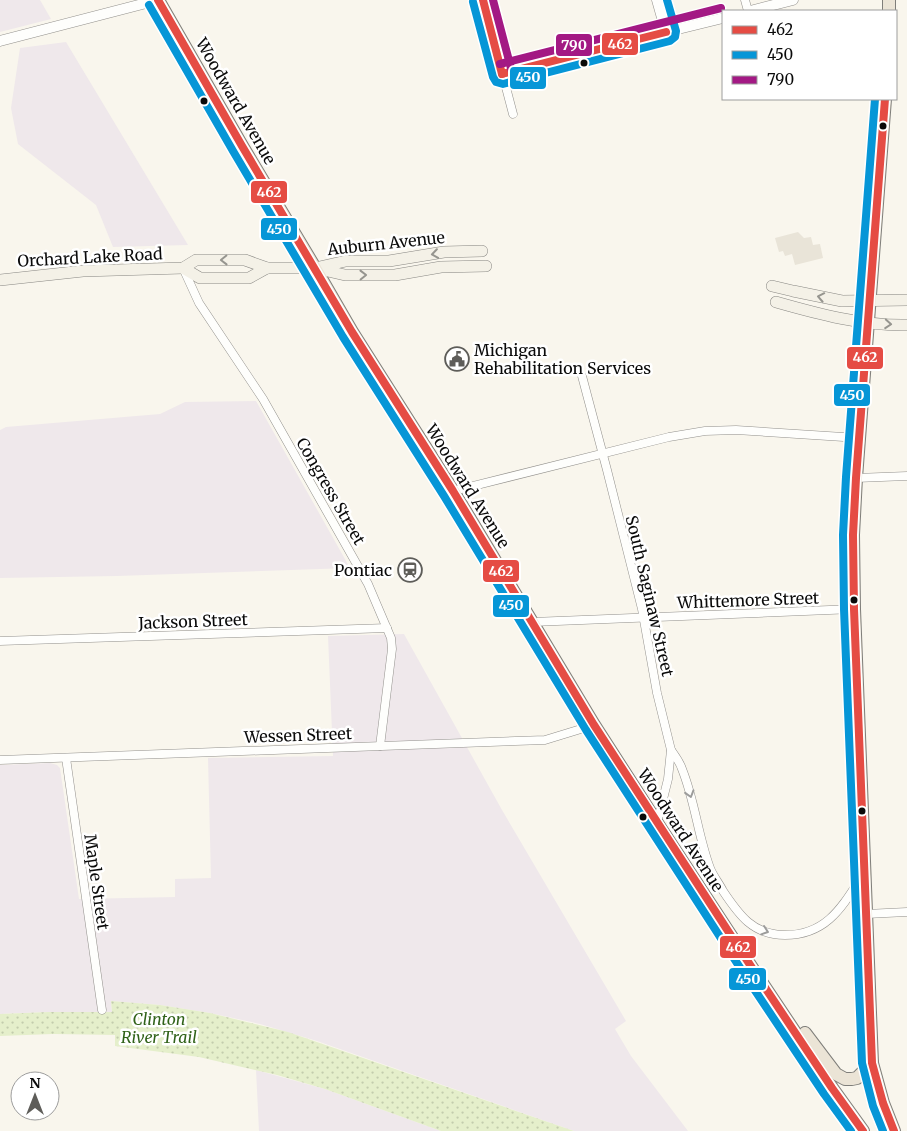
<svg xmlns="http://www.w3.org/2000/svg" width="907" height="1131" font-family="Merriweather,serif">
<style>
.industrial{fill:#efe8eb}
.park{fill:url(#park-dots)}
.plaza{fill:#e9e4d8}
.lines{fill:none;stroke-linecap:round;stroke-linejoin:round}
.minor-casing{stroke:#92908c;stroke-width:9}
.tertiary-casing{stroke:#92908c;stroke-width:11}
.secondary-casing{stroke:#888783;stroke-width:12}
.primary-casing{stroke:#7f7e7a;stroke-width:14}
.minor{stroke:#fefefc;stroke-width:8}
.tertiary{stroke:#fefefc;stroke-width:10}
.secondary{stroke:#f4f1e7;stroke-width:11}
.primary{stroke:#ebe4d6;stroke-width:12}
.bus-1-casing{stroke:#fff;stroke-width:11}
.bus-2-casing{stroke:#fff;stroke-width:11}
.bus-3-casing{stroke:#fff;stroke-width:11}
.bus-1{stroke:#e54c44;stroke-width:8}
.bus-2{stroke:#0696d7;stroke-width:8}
.bus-3{stroke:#a31984;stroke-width:8}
.oneway{stroke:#96958f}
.oneway2{stroke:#9c9c9b}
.bus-dot{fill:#0a0a0a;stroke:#fff;stroke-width:2}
.labels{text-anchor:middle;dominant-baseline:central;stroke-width:5;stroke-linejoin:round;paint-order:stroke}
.street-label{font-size:16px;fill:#0a0a0a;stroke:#fff}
.poi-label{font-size:16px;fill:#0a0a0a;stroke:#fff;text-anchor:start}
.park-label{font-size:16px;font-style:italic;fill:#306219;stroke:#fff}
.line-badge{stroke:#fff;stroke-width:2}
.badge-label{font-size:14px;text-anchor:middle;font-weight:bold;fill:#fff}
</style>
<defs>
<pattern id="park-dots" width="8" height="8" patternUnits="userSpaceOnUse" patternTransform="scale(1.25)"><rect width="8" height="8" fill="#e5efcb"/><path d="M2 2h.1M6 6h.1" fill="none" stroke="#c3ccad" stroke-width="1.8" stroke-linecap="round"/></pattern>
</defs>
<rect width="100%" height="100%" fill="#f9f6ed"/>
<g class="industrial">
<polygon points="0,0 40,0 51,19 0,32"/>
<polygon points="66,42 188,245 113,247 96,205 18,144 11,108 20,48"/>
<polygon points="256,401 350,568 117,576 0,578 0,430 6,427 160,414 185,402"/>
<polygon points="404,634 502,810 626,1021 615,1029 631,1056 688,1131 574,1131 317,1041 260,1024 210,1013 160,1005 111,1001 112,1012 49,1012 0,1014 0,765 50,763 57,765 60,768 79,899 175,897 175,879 211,878 208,758 333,756 328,636"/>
<polygon points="256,1070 325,1089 441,1131 259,1131"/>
</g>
<polygon class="park" points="111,1001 160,1005 210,1013 288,1032 574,1131 441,1131 325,1089 277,1075 199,1057 115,1046 115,1035 53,1034 0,1036 0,1014 49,1012 112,1012"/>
<polygon class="plaza" points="798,232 804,238 811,237 813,245 820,244 823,258 795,265 792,254 785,256 783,251 779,252 775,238"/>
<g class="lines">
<g class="minor-casing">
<g id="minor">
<polyline points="483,0 513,114"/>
<polyline points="745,0 748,11"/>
<polyline points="502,74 666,32"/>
<polyline points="183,268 199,303 263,399 368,584 391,638 392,649 380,746"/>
<polyline points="582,376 607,470 642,609 657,693 671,750 668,779 657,823"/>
<polyline points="856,478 907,476"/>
<polyline points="453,491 669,437 705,431 736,430 859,438"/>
<polyline points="532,622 854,609"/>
<polyline points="0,641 387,628"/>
<path d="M671 750C675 756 680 762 682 769 695 801 698 836 710 868 713 876 719 883 723 891 739 915 753 935 785 935 828 935 843 905 864 873"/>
<polyline points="66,758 102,1010"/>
<polyline points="0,760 545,740 594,725"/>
<polyline points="866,914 907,912"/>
</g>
</g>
<g class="tertiary-casing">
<g id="tertiary">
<polyline points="657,0 666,32 723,18"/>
<polyline points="750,11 793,0"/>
<polyline points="0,41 158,0"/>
</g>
</g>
<g class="secondary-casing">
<g id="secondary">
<polyline points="183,268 200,278 249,278 267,268"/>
<polyline points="319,269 345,275 395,275 441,267 486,266"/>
<polyline points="0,280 83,271 183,268 196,260 245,260 267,268 315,268 346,261 389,261 444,252 482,251"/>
<polyline points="772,286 793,291 842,301 907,300"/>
<path d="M776 302C818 314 863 326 907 325"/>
</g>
</g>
<g class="primary-casing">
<g id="primary">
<polyline points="158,0 242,146 315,268 352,332 453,491 594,725 657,823 756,974 832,1088 863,1131"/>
<polyline points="889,11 889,0"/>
<polyline points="885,99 856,478 853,535 854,609 872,1063 883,1103 894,1131"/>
<polyline points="805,1033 836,1074 845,1079 852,1079 857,1078 872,1063"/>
</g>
</g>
<use href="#minor" class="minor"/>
<use href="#tertiary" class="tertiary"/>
<use href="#secondary" class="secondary"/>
<use href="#primary" class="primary"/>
<g class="bus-1-casing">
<g id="bus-1">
<polyline points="158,0 242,146 352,332 453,491 594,725 756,974 832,1088 863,1131"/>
<polyline points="483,0 502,74"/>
<polyline points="502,74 666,32"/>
<polyline points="885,99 856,478 853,535 854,609 872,1063 883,1103 894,1131"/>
</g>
</g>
<g class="bus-2-casing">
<g id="bus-2">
<polyline points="473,2 493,77 496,82 503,84 670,41 675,37 676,31 667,0"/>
<polyline points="149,5 233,151 343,337 444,496 586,730 748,980 824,1094 851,1131"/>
<polyline points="875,99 846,477 843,535 844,609 862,1063 873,1106 883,1131"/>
</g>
</g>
<g class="bus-3-casing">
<g id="bus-3">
<polyline points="493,0 512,72"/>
<polyline points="500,64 721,8"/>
</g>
</g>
<use href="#bus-1" class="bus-1"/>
<use href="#bus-2" class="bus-2"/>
<use href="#bus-3" class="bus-3"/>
</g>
<defs><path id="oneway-chevron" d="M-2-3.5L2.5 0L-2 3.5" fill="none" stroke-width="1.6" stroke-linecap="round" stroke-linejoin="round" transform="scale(1.25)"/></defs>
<g class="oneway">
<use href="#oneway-chevron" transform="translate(435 254) rotate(172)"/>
<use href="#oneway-chevron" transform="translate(224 260) rotate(179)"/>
<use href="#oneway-chevron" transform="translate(363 275) rotate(-1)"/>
<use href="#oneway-chevron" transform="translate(821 297) rotate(-169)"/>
<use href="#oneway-chevron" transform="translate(888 324) rotate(4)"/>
</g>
<g class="oneway2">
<use href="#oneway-chevron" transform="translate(690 794) rotate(73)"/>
<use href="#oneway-chevron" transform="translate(765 931) rotate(19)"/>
</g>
<defs>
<g id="civic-ring" transform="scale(1.25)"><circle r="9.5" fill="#fff" stroke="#5e5d59" stroke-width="1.5"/><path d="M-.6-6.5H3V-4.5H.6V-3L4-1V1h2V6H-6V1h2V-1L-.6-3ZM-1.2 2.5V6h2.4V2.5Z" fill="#5e5d59"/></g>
<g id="station-ring" transform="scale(1.25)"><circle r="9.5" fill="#fff" stroke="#5e5d59" stroke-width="1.5"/><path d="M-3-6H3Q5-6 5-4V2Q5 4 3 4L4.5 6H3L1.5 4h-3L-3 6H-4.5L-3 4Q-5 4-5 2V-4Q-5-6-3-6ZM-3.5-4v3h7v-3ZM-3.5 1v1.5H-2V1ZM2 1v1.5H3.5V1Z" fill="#5e5d59"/></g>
</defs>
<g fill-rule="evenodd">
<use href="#civic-ring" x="457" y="359"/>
<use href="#station-ring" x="410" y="570"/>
</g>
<g class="bus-dot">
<circle cx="584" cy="63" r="4.5"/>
<circle cx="204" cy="101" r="4.5"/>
<circle cx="883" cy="126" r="4.5"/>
<circle cx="854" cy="600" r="4.5"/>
<circle cx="862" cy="811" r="4.5"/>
<circle cx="643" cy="817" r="4.5"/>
</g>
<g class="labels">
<g class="street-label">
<text transform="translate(236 101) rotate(60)">Woodward Avenue</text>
<text transform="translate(386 243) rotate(-6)">Auburn Avenue</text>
<text transform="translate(90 257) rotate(-3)">Orchard Lake Road</text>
<text transform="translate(468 486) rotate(58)">Woodward Avenue</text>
<text transform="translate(331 491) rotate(60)">Congress Street</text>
<text transform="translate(650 596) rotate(77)">South Saginaw Street</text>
<text transform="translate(748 600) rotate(-2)">Whittemore Street</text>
<text transform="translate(193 621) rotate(-2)">Jackson Street</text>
<text transform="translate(298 735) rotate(-2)">Wessen Street</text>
<text transform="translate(681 830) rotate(57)">Woodward Avenue</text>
<text transform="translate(97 882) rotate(82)">Maple Street</text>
</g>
<g class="poi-label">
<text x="474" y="350">Michigan<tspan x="474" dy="18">Rehabilitation Services</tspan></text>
<text x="392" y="570" text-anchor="end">Pontiac</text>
</g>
<g class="park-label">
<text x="159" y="1019">Clinton<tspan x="159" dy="18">River Trail</tspan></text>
</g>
</g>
<g class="line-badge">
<rect x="601" y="32" width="38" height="24" rx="5" fill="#e54c44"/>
<rect x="555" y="33" width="38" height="24" rx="5" fill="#a31984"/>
<rect x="509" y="66" width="38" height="24" rx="5" fill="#0696d7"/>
<rect x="250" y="180" width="38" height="24" rx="5" fill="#e54c44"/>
<rect x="260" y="217" width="38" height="24" rx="5" fill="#0696d7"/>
<rect x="846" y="346" width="38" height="24" rx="5" fill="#e54c44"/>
<rect x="833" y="383" width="38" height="24" rx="5" fill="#0696d7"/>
<rect x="482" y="559" width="38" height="24" rx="5" fill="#e54c44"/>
<rect x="492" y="594" width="38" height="24" rx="5" fill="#0696d7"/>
<rect x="719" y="935" width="38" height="24" rx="5" fill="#e54c44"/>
<rect x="728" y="967" width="39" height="24" rx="5" fill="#0696d7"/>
</g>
<g class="badge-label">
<text x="620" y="49">462</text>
<text x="574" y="50">790</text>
<text x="528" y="82">450</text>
<text x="269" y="197">462</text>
<text x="279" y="234">450</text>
<text x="865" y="362">462</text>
<text x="852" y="400">450</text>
<text x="501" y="576">462</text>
<text x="511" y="610">450</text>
<text x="738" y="952">462</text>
<text x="748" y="984">450</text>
</g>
<rect x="722" y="10" width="175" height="90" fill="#ffffff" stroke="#9d9d9d"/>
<rect x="732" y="26" width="25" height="8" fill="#e54c44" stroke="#9d9d9d"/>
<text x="767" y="35" font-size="15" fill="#0a0a0a">462</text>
<rect x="732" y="51" width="25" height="8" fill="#0696d7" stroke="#9d9d9d"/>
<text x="767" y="60" font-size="15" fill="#0a0a0a">450</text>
<rect x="732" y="76" width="25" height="8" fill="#a31984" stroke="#9d9d9d"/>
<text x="767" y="85" font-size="15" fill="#0a0a0a">790</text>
<g transform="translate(35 1096)"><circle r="24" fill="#ffffff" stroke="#9d9d9d"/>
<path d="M0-4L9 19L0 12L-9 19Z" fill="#5e5d59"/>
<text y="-8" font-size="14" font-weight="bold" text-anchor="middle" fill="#0a0a0a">N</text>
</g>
</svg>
